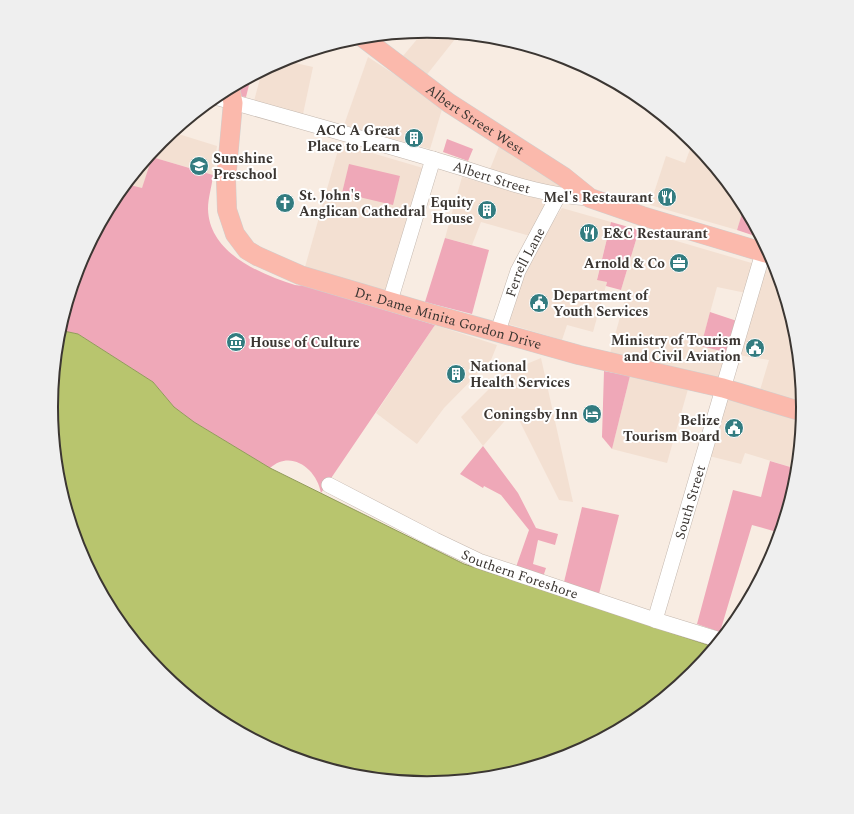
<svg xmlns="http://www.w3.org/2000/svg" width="854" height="814" font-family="Spectral,serif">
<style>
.built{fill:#f3e0d2}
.green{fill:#efa8b8}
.water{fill:#b8c56e;stroke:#929a5c}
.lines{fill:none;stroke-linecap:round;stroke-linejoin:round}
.minor-casing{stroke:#c4b8af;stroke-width:16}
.major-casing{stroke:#d0cfce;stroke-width:20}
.minor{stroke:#fff;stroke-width:15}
.major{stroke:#fbb9ac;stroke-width:19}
.labels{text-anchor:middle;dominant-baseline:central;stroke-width:4;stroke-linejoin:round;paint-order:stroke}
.street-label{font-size:14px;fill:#3b3632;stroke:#fff}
.poi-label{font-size:14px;font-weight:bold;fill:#3b3632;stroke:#fff;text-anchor:end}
.rim{fill:none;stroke:#3b3632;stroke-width:2}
</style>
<rect width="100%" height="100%" fill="#f8ece2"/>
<g class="built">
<polygon points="424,31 459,34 421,82 398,62"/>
<polygon points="368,57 443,106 430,149 344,125"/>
<polygon points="282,60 313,67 303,114 254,101 262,71"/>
<polygon points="172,132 217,146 213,175 152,157 142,189 126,184 161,141"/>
<polygon points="693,141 740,198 744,207 737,230 650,205 666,156 685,163"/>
<polygon points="338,143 423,168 387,292 305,267 338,150"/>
<polygon points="500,144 561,185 559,188 517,178 490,169"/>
<polygon points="462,177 550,202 530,236 481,222 472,245 445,238"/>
<polygon points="562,208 611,222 597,279 607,282 593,332 567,325 562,340 508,324 523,275 537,246"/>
<polygon points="639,230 755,264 746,293 717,287 701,346 728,353 719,380 610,353 627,292 621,290"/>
<polygon points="763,269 777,273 796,334 803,403 760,390 769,360 738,355"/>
<polygon points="435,325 497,345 491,360 444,408 417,444 376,413"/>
<polygon points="541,358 573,502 559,500 514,410 483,446 461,417 505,373"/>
<polygon points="630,376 688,389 667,463 612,449"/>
<polygon points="727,399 802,421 797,469 745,453 741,464 709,456"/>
</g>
<g class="green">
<polygon points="251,77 246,97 239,96 236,85"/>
<polygon points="447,139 473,149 468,161 443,152"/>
<path d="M152 157 213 175C212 186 208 198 208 209 209 253 260 274 295 285 299 286 303 285 308 285 313 286 319 290 325 292L435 325 321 493C317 469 291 449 270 468L194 422 174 407 153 382 78 334 59 330 80 263 114 198 126 184 142 188Z"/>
<polygon points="349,164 400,176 393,205 342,193"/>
<polygon points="744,207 761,238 737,230"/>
<polygon points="611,222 639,230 621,290 606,286 607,282 597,280"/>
<polygon points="445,238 489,250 472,314 425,302"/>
<polygon points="710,312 737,321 728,353 701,346"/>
<polygon points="604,371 630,376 612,449 602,437"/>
<polygon points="483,446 518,493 536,528 558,534 555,545 538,540 533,564 546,568 543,577 516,567 529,530 501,495 484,486 483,488 460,474"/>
<polygon points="770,461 797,469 796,481 774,551 768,563 777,532 752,525 720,632 697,624 733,490 761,497"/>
<polygon points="582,507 619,515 599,594 564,582"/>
</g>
<polygon class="water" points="59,330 78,334 153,382 174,407 194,422 270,468 464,564 714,647 693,673 636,720 571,754 500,776 427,783 353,776 283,754 218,720 161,673 114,616 80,551 58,480 51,407"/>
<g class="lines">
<g class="minor-casing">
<g id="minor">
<path id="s1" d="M215 97C292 119 369 140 446 163 494 177 539 196 590 198"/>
<polyline points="390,301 433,159"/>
<path id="s2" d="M498 331 518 271 558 196"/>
<path id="s3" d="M329 485 435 540 479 561 655 620 720 640"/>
<path id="s4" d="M655 620 765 246"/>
</g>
</g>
<g class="major-casing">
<g id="major">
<path id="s5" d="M362 37 449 103 564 177 590 198 642 216 769 254"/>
<path id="s6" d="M230 88 233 103 226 180 227 210 235 234 247 250 257 256 300 275 432 314 579 355 723 388 803 412"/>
</g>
</g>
<use href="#minor" class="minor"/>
<use href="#major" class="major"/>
</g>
<defs>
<g id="building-disc" transform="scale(1)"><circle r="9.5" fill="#337c80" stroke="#fff"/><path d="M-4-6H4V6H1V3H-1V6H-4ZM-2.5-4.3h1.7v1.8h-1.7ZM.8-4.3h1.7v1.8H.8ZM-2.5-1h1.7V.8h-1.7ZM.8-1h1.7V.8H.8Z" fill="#fff"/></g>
<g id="school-disc" transform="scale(1)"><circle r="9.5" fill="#337c80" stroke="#fff"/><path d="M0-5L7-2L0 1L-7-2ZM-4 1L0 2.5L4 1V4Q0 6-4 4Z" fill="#fff"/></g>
<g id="restaurant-disc" transform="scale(1)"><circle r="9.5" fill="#337c80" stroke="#fff"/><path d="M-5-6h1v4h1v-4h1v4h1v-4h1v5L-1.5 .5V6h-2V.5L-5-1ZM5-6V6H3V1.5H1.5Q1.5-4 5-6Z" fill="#fff"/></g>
<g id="church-disc" transform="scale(1)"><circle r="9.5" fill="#337c80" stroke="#fff"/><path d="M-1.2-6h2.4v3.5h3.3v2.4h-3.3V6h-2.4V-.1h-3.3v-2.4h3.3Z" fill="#fff"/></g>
<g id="office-disc" transform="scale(1)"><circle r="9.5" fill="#337c80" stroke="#fff"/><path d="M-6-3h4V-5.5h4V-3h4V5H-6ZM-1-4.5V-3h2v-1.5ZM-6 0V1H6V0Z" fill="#fff"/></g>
<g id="civic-disc" transform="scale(1)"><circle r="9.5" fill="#337c80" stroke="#fff"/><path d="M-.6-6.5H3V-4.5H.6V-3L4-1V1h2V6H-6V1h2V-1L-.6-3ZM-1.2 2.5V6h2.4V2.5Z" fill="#fff"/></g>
<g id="museum-disc" transform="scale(1)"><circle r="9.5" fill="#337c80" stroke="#fff"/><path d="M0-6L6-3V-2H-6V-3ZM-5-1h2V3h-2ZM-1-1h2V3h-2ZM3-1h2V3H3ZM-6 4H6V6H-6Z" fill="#fff"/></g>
<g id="hotel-disc" transform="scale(1)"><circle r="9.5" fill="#337c80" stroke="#fff"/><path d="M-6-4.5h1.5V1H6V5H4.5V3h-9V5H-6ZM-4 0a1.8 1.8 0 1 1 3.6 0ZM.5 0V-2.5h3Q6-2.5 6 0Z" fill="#fff"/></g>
</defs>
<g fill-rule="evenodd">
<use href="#building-disc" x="414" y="138"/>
<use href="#school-disc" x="199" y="166"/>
<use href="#restaurant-disc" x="667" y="197"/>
<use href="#church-disc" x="285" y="203"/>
<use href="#building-disc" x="487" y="210"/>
<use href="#restaurant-disc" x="589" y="233"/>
<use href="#office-disc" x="679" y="263"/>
<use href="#civic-disc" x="539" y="303"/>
<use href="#museum-disc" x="236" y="342"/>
<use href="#civic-disc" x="755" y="348"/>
<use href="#building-disc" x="456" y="374"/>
<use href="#hotel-disc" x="592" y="414"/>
<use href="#civic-disc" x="734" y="428"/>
</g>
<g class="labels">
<g class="street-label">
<text stroke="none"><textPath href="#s5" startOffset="140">Albert Street West</textPath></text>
<text stroke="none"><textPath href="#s1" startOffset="288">Albert Street</textPath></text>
<text stroke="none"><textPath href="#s2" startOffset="74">Ferrell Lane</textPath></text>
<text stroke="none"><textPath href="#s6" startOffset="381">Dr. Dame Minita Gordon Drive</textPath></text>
<text stroke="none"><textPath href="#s4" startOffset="123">South Street</textPath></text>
<text stroke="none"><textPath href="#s3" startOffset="211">Southern Foreshore</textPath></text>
</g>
<g class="poi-label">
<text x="400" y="130">ACC A Great<tspan x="400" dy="16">Place to Learn</tspan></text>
<text x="213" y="158" text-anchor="start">Sunshine<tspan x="213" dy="16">Preschool</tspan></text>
<text x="299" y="195" text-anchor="start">St. John's<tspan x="299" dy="16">Anglican Cathedral</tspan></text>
<text x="653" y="197">Mel's Restaurant</text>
<text x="473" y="202">Equity<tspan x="473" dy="16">House</tspan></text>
<text x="603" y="233" text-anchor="start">E&amp;C Restaurant</text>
<text x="665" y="263">Arnold &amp; Co</text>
<text x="553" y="295" text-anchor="start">Department of<tspan x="553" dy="16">Youth Services</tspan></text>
<text x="741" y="340">Ministry of Tourism<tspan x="741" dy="16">and Civil Aviation</tspan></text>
<text x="250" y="342" text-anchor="start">House of Culture</text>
<text x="470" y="366" text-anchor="start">National<tspan x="470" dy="16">Health Services</tspan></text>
<text x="578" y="414">Coningsby Inn</text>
<text x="720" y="420">Belize<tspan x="720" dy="16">Tourism Board</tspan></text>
</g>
</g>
<path d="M0 0H854V814H0ZM58 407a369 369 0 1 1 738 0a369 369 0 1 1-738 0Z" fill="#efefef" fill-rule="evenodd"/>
<path class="rim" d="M58 407a369 369 0 1 1 738 0a369 369 0 1 1-738 0Z"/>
</svg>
